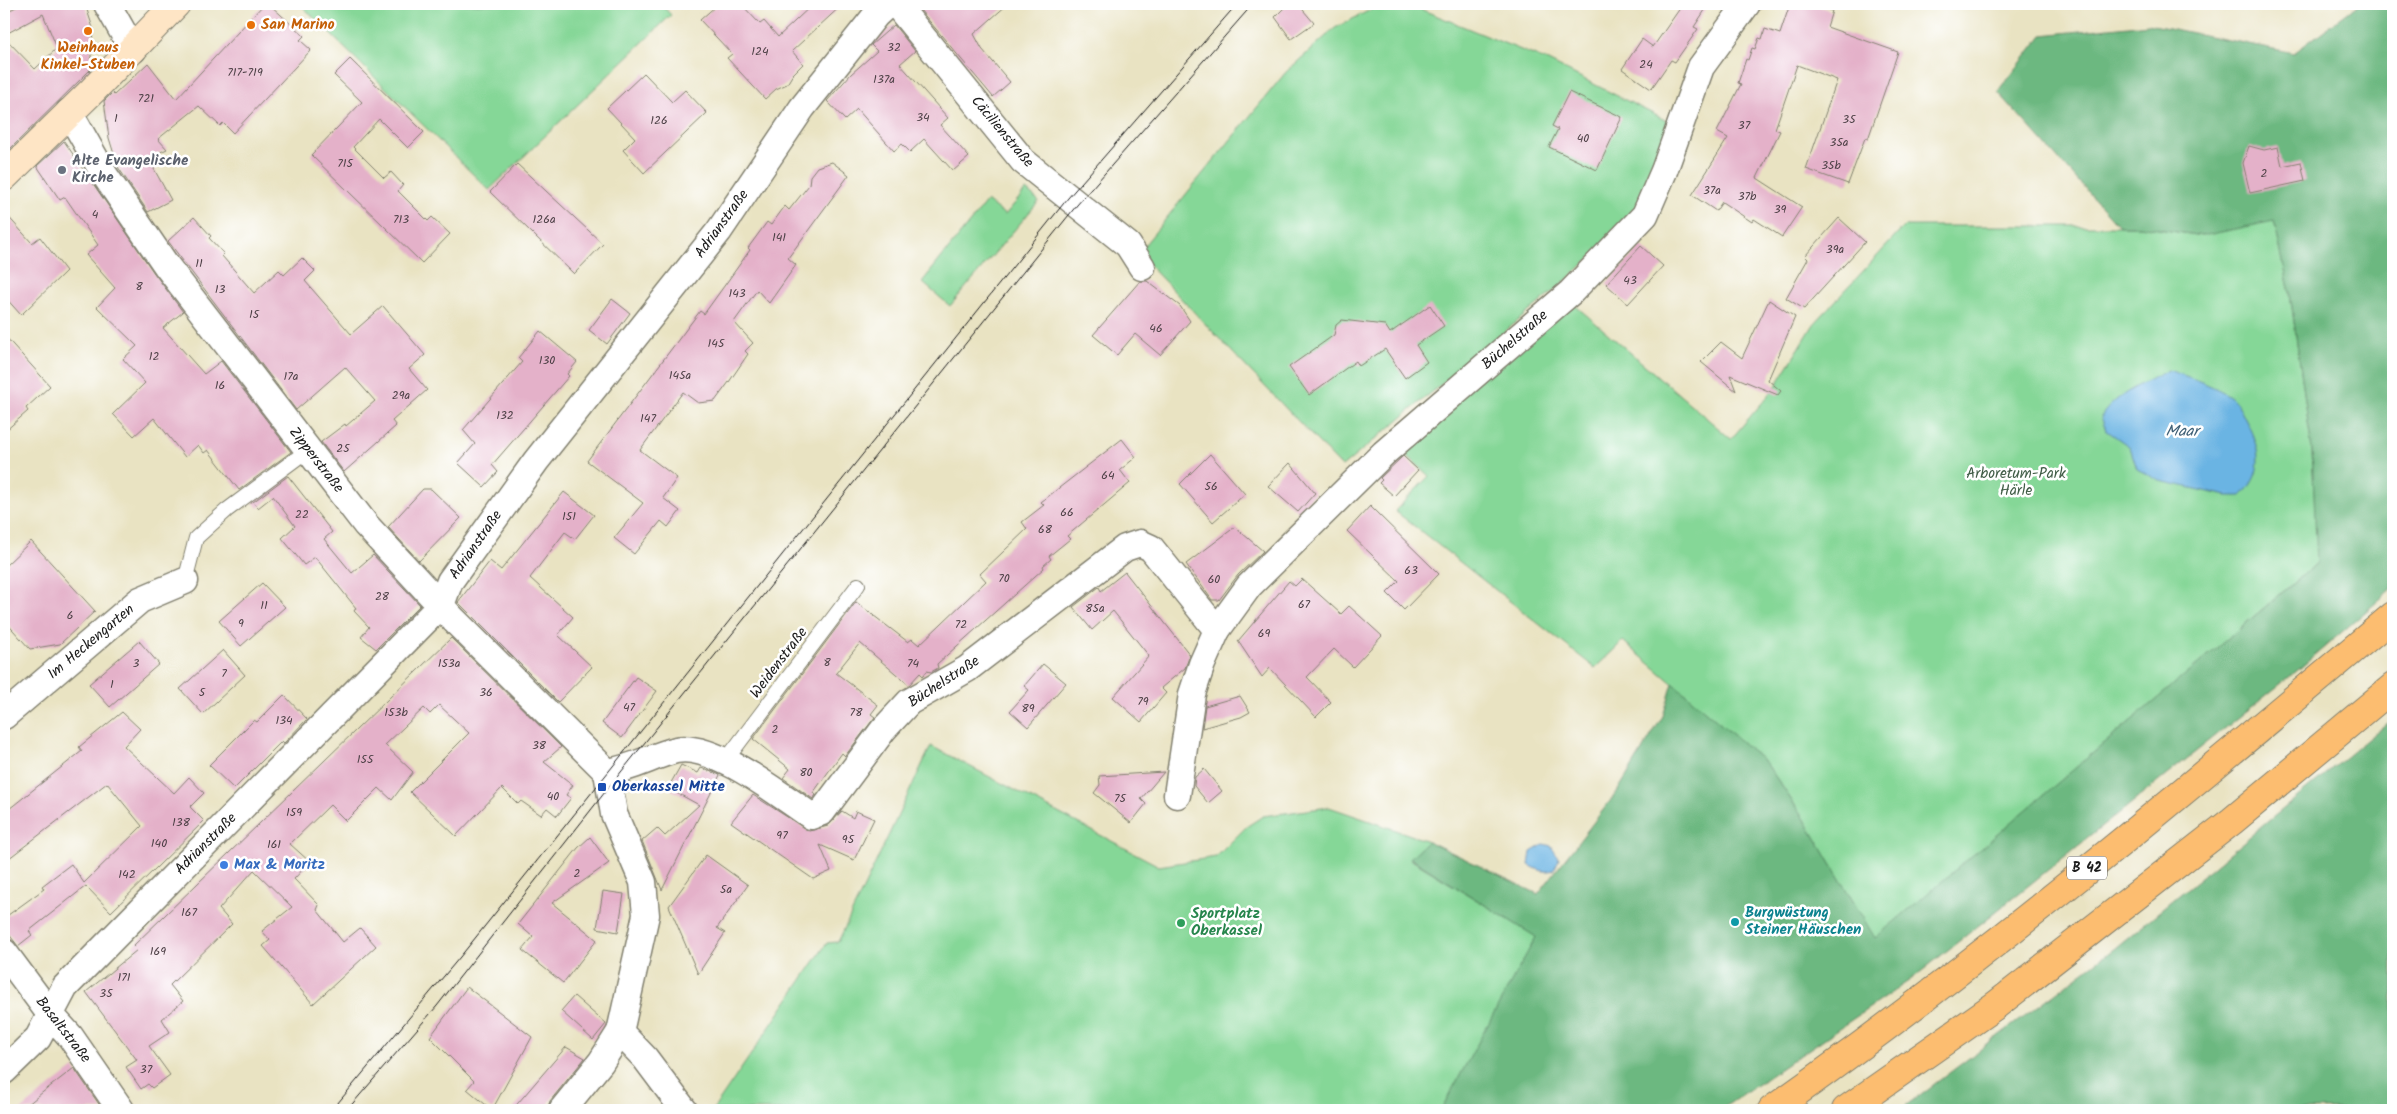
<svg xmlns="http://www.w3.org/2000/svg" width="2397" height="1114" font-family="Kalam,sans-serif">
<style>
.green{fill:#85d797;stroke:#507a5a}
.forest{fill:#6cb880;stroke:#446a4e}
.water{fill:#6bb4e3;stroke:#446880}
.building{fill:#e4b1c9}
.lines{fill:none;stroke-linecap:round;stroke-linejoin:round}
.service-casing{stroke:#82806f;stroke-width:16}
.minor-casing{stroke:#82806f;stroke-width:29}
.secondary-casing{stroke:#82806f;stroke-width:30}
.trunk-casing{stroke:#82806f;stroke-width:30}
.service{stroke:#fff;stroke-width:14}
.minor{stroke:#fff;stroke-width:26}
.secondary{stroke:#fee5c5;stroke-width:28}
.trunk{stroke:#fcbd6f;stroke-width:28}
.tram{stroke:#1c1c1c;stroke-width:1}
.food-dot{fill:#e8710a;stroke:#fff;stroke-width:2}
.worship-dot{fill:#6b7280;stroke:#fff;stroke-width:2}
.transit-dot{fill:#1a4fb4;stroke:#fff;stroke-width:2}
.shop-dot{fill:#3f7fe0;stroke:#fff;stroke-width:2}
.culture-dot{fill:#0f9aa8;stroke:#fff;stroke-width:2}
.leisure-dot{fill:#2e9e5b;stroke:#fff;stroke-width:2}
.labels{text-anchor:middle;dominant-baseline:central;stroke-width:5;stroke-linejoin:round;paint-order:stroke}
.number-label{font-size:12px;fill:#4e4147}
.shield{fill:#fff;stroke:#606060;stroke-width:1}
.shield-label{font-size:14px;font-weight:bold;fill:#1c1c1c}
.food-label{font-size:15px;font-weight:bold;fill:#c56008;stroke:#fff;text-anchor:start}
.street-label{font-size:15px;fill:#1c1c1c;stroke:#fff}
.worship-label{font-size:15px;font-weight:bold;fill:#5b616d;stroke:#fff;text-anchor:start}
.park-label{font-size:15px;fill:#415d47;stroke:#fff}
.transit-label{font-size:15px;font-weight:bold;fill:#164399;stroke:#fff;text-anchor:start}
.shop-label{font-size:15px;font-weight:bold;fill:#366cbe;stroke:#fff;text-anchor:start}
.culture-label{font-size:15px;font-weight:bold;fill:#0d838f;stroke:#fff;text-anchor:start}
.leisure-label{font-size:15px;font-weight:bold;fill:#27864d;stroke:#fff;text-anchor:start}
.water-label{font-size:16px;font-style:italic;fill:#406076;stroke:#fff}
</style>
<rect width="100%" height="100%" fill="#fff"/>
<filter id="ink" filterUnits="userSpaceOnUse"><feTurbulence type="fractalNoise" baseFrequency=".02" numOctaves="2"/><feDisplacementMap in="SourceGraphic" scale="10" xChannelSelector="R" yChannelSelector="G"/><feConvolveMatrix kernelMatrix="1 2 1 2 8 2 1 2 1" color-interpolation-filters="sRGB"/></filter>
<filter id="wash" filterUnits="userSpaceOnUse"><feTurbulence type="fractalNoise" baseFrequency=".0096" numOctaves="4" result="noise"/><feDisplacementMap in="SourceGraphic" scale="20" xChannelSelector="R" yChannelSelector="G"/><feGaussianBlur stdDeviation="1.12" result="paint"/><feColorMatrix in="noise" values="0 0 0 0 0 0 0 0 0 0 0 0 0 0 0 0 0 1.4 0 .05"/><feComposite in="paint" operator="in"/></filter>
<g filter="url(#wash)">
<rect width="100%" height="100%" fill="#e9e3c2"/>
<g class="green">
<polygon points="300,4 661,4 671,15 489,190"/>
<polygon points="1395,4 1408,4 1548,61 1671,123 1634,217 1561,285 1342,467 1148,264 1142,248 1286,72 1335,28 1378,6"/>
<polygon points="1026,190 1039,201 950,306 922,282 987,201 1005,215"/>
<polygon points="2274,220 2290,293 2312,450 2318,562 1875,939 1805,820 1766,763 1623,641 1595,668 1395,511 1429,476 1398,447 1570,301 1731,439 1774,389 1814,324 1905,226 2140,226 2202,236"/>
<polygon points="931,746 1159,866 1216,857 1246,827 1263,816 1329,807 1428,841 1410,859 1537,937 1441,1110 713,1110 827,943 838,942"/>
</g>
<g class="forest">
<polygon points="2359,4 2393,4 2393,588 2298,670 1913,978 1720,1110 1441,1110 1536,937 1410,858 1428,841 1538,894 1617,792 1663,716 1673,683 1766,763 1805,820 1875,938 2317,563 2312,450 2290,293 2274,221 2202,236 2140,226 2119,226 1998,92 2042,35 2148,24 2294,53"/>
<polygon points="2393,718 2393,1110 1900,1110 2115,948"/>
</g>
<g class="water">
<path d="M2168 370C2183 375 2225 389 2234 400 2238 404 2241 411 2244 417 2259 445 2267 471 2241 496H2227L2160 481 2137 469 2130 447 2106 430 2101 417C2115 394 2145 383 2168 370Z"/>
<path d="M1544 844 1551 846 1559 859 1554 870C1544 873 1538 870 1529 865L1531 852Z"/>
</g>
<g id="blocks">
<g class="building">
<polygon points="22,4 85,4 93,28 90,70 4,155 4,37 35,69 57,48 43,14 4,35 4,13"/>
<polygon points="264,4 269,4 304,36 300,40 311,50 233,133 223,123 220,126 199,106 158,139 167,149 148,158 171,200 148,212 118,167 109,138 104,101 112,93 114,95 148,63 176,99"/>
<polygon points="718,4 741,4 760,24 764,21 778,37 813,4 843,4 792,51 803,64 793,74 787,84 776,89 765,99 727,58 732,54 700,20"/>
<polygon points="920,4 1008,4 974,34 982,49 1010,82 993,97 920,10"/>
<polygon points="1288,4 1298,4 1314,23 1291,39 1275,17"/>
<polygon points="1683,4 1709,4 1694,27 1698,29 1675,62 1671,60 1651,89 1622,69 1642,39 1653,47"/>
<polygon points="1790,4 1812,4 1832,11 1827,27 1898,52 1868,139 1865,138 1848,184 1806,169 1837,80 1797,65 1775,129 1780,131 1757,178 1802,207 1782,237 1754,219 1752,222 1722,202 1716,211 1692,195 1728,138 1717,132 1741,84 1738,83 1746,59 1748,60 1752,48 1755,49 1759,38 1762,39 1765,29 1780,34"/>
<polygon points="894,25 915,51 900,64 948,118 940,125 969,157 953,171 924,139 910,152 902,144 894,151 857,109 845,120 827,101 851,74 877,51 871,45"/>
<polygon points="350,59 424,132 408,148 379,119 353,147 384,178 391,172 403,185 398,191 428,221 432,217 450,234 422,263 311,155 362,102 334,75"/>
<polygon points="644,73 672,102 685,90 707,113 644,173 623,150 635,138 607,108"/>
<polygon points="1569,92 1622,117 1597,170 1549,147 1558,129 1552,126"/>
<polygon points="64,141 154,273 183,312 163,328 204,374 221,361 291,452 239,490 208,450 204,453 198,445 185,457 154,418 134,436 113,414 145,383 123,359 137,346 97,307 115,288 86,255 98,245 65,197 60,200 37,166"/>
<polygon points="2249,146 2264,150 2278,147 2282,166 2301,162 2305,181 2250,193 2243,163"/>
<polygon points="832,162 849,175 788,258 796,265 769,303 757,290 734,322 753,343 745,351 748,354 729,382 715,401 698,403 683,392 640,450 677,478 663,498 680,511 668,527 661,521 634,554 614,538 643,503 587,461 700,311 704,314 750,250 748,248 767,222 771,225 785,206 789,210 809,185 810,176 817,167"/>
<polygon points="517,164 603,244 574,274 490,192"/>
<polygon points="4,212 32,243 40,237 66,271 21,315 4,296"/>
<polygon points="194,217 211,236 209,238 224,254 222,256 254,293 279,270 284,275 302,258 315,271 305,281 351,334 383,306 425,355 409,369 427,390 392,421 396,426 344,472 321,442 345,424 346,426 375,401 345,367 296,410 168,241"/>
<polygon points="1839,218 1865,242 1804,309 1786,298 1808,259 1805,256"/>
<polygon points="1641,246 1663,266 1628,304 1606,284"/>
<polygon points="1140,281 1147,281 1168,297 1180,306 1190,321 1160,355 1135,334 1117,355 1093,335"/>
<polygon points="612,299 630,313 607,344 589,330"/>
<polygon points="1769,300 1795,317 1768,380 1781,391 1778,395 1730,375 1736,391 1701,362 1721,342 1742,358"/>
<polygon points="1430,305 1444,326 1416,345 1427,362 1405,378 1385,349 1359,366 1356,361 1309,395 1289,367 1334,335 1336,325 1342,320 1385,325 1390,333"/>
<polygon points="540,331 577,362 567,374 569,376 492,465 498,472 484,487 458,463 475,444 463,430 522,362 518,358"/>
<polygon points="4,335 50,386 26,408 28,411 4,432"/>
<polygon points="1122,439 1136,457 1120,470 1130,483 1067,536 1070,539 1049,556 1051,559 1043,566 1044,568 937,664 938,668 931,672 927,671 923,676 920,673 909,685 860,643 836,673 878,705 871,714 875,717 845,756 842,753 813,793 816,795 813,799 783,778 790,769 753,739 856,602 908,642 912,639 919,645 986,581 980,574 1027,529 1022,522 1044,505 1041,502"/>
<polygon points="1210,454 1245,494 1213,522 1180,484"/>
<polygon points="1403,456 1418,470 1394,496 1379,483 1382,480 1380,478"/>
<polygon points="1290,463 1315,493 1298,512 1268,486"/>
<polygon points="288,476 332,532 324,539 352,573 373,555 420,605 376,649 361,637 369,627 354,611 356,608 315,557 304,565 282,538 295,526 273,496 258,508 253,502"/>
<polygon points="423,489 431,489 461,518 419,561 388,527"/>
<polygon points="564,492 594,515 575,539 565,532 530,578 573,617 558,635 592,667 558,702 458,602 490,561 501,570"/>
<polygon points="1370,506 1439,574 1404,610 1387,593 1399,581 1347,531"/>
<polygon points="1235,527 1263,551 1238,575 1219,600 1212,600 1186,564"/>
<polygon points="31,541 95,611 60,644 30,649 4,620 4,567"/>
<polygon points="1125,572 1190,655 1185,668 1161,688 1166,693 1141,722 1113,697 1149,656 1113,611 1092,630 1073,607 1099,587 1101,591"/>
<polygon points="1302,579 1341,614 1349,606 1382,636 1353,667 1334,649 1307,677 1331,702 1316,717 1270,668 1262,677 1238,641 1289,581 1295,586"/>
<polygon points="262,583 285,607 241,646 219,621"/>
<polygon points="451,638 561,747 544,762 573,785 566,795 571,798 557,816 547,808 541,815 521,801 518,804 502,788 456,836 410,792 469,733 439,705 430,714 424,708 385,745 413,772 392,800 379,788 346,821 330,805 290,844 310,862 294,879 319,905 317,910 343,942 360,928 376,946 313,1004 263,946 270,940 262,931 292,907 254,870 219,909 232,924 170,985 183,1001 162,1019 170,1032 149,1046 170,1075 152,1088 148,1084 141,1089 126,1067 137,1060 86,992 137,950 133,946"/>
<polygon points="139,641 159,664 110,707 89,684"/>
<polygon points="223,650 245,675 203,714 180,689"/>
<polygon points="1043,664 1066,683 1028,727 1010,711 1029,690 1024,686"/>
<polygon points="636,677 657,691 622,738 602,723"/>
<polygon points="284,695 307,719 284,743 282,741 234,789 209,765 254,720 257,722"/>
<polygon points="1240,696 1250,712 1241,717 1202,728 1205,706"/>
<polygon points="122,712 140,729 124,746 174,793 189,777 204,793 190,807 204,821 111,912 86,886 29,931 32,935 18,946 4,928 4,918 44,889 42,886 71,864 84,883 142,826 107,783 4,862 4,813 82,751 79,747"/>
<polygon points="681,765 698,773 701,768 720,775 662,890 642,841 657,828 665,836 699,805 668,788"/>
<polygon points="1204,769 1222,791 1208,803 1194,786 1195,777"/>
<polygon points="1164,772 1141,799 1146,804 1131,823 1094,793 1100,785 1099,776"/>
<polygon points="753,795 809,831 828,826 842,811 853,818 856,811 874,819 854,860 820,845 831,871 813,879 731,822"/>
<polygon points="590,837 609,863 552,903 597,940 563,983 522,950 533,937 518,924 578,848"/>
<polygon points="706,855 748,885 717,928 725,933 698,974 669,906"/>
<polygon points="603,891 624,894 618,932 597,928"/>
<polygon points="467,987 532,1037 492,1110 467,1089 474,1081 430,1037"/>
<polygon points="574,996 606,1024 593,1040 561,1011"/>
<polygon points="566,1047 585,1058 550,1101 547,1110 512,1110"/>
<polygon points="74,1068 103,1110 21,1110 43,1092"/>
</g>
</g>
</g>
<g filter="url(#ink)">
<use href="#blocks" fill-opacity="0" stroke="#82806f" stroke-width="1"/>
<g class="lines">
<g class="service-casing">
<g id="service">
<polyline points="185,581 196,538 227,510 308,450"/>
<polyline points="726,760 858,585"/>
</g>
</g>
<g class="minor-casing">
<g id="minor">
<polyline points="107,4 133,50"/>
<polyline points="896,4 1023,161 1128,245 1142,267"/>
<polyline points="69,112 104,174 166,265 366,525 454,620 607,772"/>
<polyline points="4,716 140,600 185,581"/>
<path d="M607 772C632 769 652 756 676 750 713 742 780 795 811 816L822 812 883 730 909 702 967 669 1125 548 1140 543 1151 548 1217 630 1249 586 1384 453 1571 292 1645 215 1664 171 1701 67 1747 4"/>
<polyline points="1177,795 1192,694 1202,664 1217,630"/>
<polyline points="4,952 50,1014 70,1036 121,1110"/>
<polyline points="620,1032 645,1058 684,1110"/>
<polyline points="4,1071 38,1038 65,987 441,605 450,581 536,461 719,231 802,108 876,15 888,4"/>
<polyline points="562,1110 601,1062 620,1032 646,915 643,882 614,814 607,772"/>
</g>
</g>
<g class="secondary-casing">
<polyline id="secondary" points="4,177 93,90 176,4"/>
</g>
<g class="trunk-casing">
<g id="trunk">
<path d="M1772 1110C1988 957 2191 786 2393 616"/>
<polyline points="1846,1110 1996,1005 2232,821 2393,687"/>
</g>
</g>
<use href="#service" class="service"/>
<use href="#minor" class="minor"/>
<use href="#secondary" class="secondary"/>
<use href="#trunk" class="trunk"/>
<g class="tram">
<polyline points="332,1110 460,957 1068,198 1237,4"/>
<polyline points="347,1110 437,1006 609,787 1077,205 1253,4"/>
</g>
</g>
</g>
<g class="food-dot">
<circle cx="251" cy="25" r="5"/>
<circle cx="88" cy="31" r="5"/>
</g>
<circle class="worship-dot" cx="62" cy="170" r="5"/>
<rect class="transit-dot" x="597" y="782" width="10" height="10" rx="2.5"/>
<circle class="shop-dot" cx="224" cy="865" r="5"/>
<circle class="culture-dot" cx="1735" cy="922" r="5"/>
<circle class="leisure-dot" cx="1181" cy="923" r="5"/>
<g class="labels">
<g class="number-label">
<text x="894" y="47">32</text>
<text x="760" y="51">124</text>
<text x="1646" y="64">24</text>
<text x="245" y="72">717-719</text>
<text x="884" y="79">137a</text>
<text x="146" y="98">721</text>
<text x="923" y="117">34</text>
<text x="116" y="118">1</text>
<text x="1849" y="119">35</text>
<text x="659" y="120">126</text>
<text x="1744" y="125">37</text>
<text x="1583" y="138">40</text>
<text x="1839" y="142">35a</text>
<text x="345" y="163">715</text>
<text x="1831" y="165">35b</text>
<text x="2264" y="173">2</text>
<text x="1712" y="190">37a</text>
<text x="1747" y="196">37b</text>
<text x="1780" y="209">39</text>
<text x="95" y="214">4</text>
<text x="401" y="219">713</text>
<text x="544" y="219">126a</text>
<text x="779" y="237">141</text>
<text x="1835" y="249">39a</text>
<text x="199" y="263">11</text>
<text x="1630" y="280">43</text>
<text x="139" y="286">8</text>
<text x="220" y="289">13</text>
<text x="737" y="293">143</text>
<text x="254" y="314">15</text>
<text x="1156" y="328">46</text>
<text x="716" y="343">145</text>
<text x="154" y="356">12</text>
<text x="547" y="360">130</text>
<text x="680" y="375">145a</text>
<text x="291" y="376">17a</text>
<text x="220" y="385">16</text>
<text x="401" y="395">29a</text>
<text x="505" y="415">132</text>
<text x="648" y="418">147</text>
<text x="343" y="448">25</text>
<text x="1108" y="475">64</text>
<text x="1211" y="486">56</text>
<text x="1067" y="512">66</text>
<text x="302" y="514">22</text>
<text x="569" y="516">151</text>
<text x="1045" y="529">68</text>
<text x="1411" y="570">63</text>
<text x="1004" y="578">70</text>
<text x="1214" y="579">60</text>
<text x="382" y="596">28</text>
<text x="1304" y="604">67</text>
<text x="264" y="605">11</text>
<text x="1095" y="608">85a</text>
<text x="70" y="615">6</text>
<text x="241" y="623">9</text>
<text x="961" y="624">72</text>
<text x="1264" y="633">69</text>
<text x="827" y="662">8</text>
<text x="136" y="663">3</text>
<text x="449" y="663">153a</text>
<text x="913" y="663">74</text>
<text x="224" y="673">7</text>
<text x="112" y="684">1</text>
<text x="202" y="692">5</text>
<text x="486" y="692">36</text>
<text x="1143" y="701">79</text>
<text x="629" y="707">47</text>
<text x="1028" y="708">89</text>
<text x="396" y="712">153b</text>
<text x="856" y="712">78</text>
<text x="284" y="720">134</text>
<text x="775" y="729">2</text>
<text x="539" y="745">38</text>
<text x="365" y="759">155</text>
<text x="806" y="772">80</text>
<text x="553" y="796">40</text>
<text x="1120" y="798">75</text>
<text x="294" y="812">159</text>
<text x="181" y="822">138</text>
<text x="782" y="835">97</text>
<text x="848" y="839">95</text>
<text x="159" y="843">140</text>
<text x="274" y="844">161</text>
<text x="577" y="873">2</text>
<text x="127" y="874">142</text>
<text x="726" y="889">5a</text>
<text x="189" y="912">167</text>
<text x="158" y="951">169</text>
<text x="124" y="977">171</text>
<text x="106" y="993">35</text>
<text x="146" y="1069">37</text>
</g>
<rect class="shield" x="2067" y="856.5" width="40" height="23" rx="4"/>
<g class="shield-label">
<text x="2087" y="868">B 42</text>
</g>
<g class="food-label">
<text x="261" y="25">San Marino</text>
<text x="88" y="48" text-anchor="middle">Weinhaus<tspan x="88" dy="17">Kinkel-Stuben</tspan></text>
</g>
<g class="street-label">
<text transform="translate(1002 132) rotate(50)">Cäcilienstraße</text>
<text transform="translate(722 224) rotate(-54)">Adrianstraße</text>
<text transform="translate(1515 340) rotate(-41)">Büchelstraße</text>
<text transform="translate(316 460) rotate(52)">Zipperstraße</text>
<text transform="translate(476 545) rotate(-55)">Adrianstraße</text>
<text transform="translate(91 642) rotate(-40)">Im Heckengarten</text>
<text transform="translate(779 663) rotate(-53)">Weidenstraße</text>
<text transform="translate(944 682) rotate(-33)">Büchelstraße</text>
<text transform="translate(206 844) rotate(-45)">Adrianstraße</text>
<text transform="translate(63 1030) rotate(52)">Basaltstraße</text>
</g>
<g class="worship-label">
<text x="72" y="161">Alte Evangelische<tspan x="72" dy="17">Kirche</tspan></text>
</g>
<g class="park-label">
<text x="2016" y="474">Arboretum-Park<tspan x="2016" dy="17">Härle</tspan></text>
</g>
<g class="transit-label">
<text x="612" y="787">Oberkassel Mitte</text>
</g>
<g class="shop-label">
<text x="234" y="865">Max &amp; Moritz</text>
</g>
<g class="culture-label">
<text x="1745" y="913">Burgwüstung<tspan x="1745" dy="17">Steiner Häuschen</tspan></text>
</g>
<g class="leisure-label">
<text x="1191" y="914">Sportplatz<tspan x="1191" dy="17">Oberkassel</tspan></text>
</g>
<g class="water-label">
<text x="2182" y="431">Maar</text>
</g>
</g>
<rect width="2397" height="1114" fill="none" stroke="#fff" stroke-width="20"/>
</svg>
